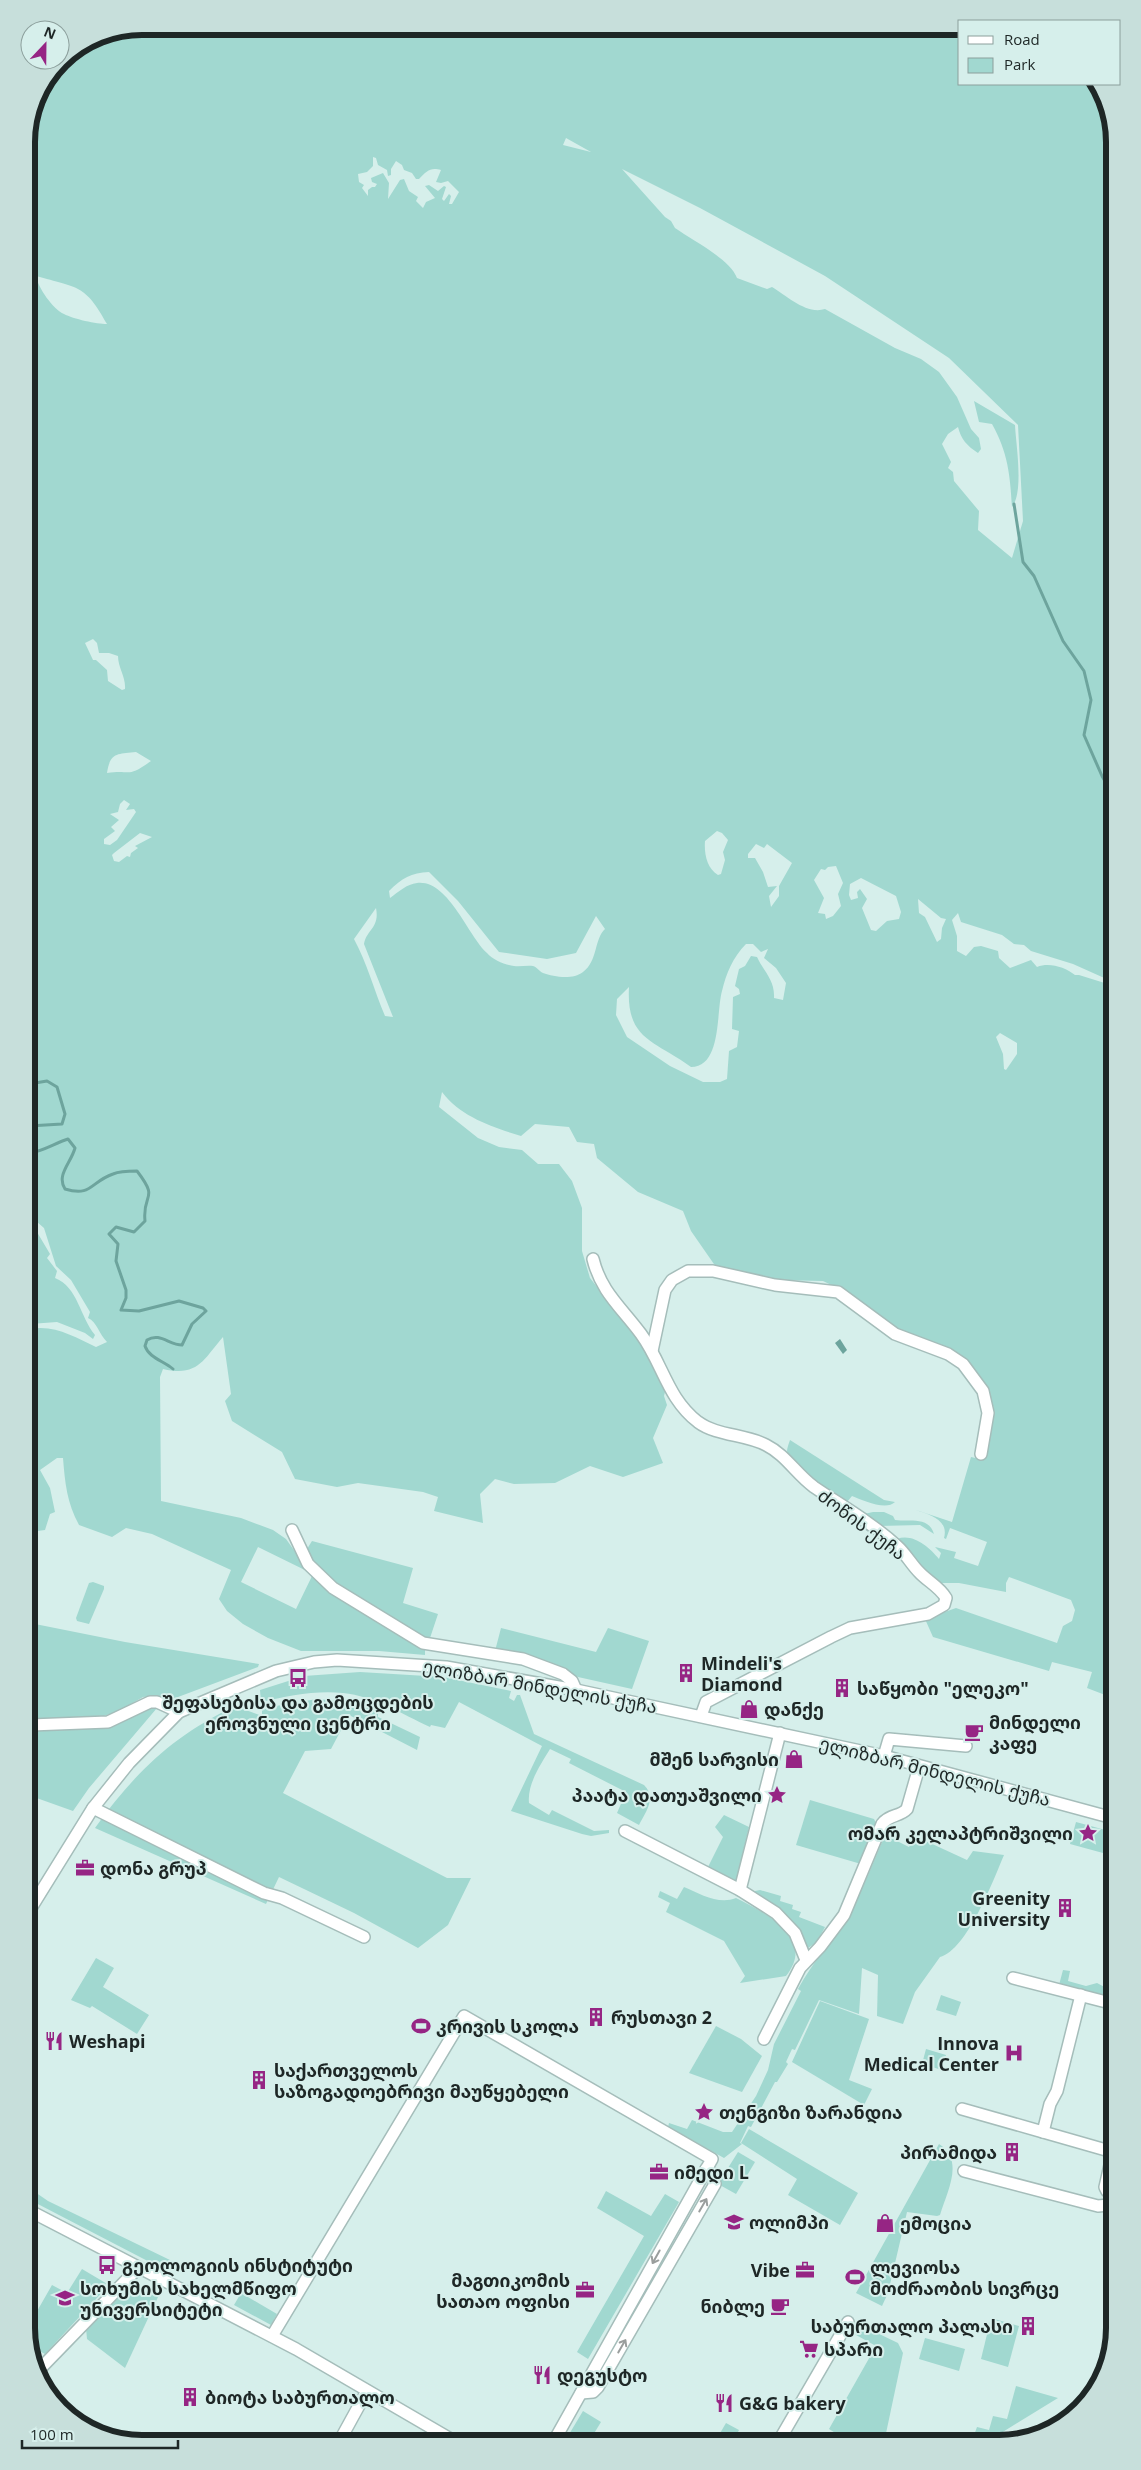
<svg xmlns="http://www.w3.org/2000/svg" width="1141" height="2470" font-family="'Open Sans','Noto Sans Georgian',sans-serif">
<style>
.green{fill:#a1d8d0;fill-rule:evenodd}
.water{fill:#6da49d}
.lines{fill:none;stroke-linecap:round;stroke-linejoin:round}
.stream{stroke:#6da49d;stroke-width:3}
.minor-casing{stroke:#a5bdba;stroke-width:14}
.minor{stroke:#fff;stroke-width:11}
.oneway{stroke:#9a9e9d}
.labels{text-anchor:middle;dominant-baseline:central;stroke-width:4;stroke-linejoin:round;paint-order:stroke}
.street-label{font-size:18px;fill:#1e2726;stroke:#d6efeb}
.poi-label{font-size:18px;font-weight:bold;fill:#1e2726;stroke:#d6efeb;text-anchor:start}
.rim{fill:none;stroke:#1e2726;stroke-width:6}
</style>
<rect width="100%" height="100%" fill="#d6efeb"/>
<g class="green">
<path d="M142 26 960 27V84H1093L1109 105 1111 981 1073 964 1031 951 1024 945 1014 944 1002 935 961 922 958 913 952 920 957 936V951L966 956 974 947 981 946 998 951 999 958 1010 968 1031 960 1037 967C1049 962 1065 967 1075 975H1079L1111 985 1113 1698 1087 1688 1092 1672 1052 1662 1049 1671 933 1637 925 1619 956 1608 1057 1643 1063 1626 1072 1621 1075 1610 1071 1600 1009 1577 1006 1583V1592L959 1583H937L897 1539C913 1533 929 1547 939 1559L941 1553 935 1547 956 1552 954 1558 978 1566 987 1542 950 1528 946 1539 944 1538C949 1520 930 1515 916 1510L952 1522 971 1457 984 1460 986 1437 994 1408 979 1377 897 1329 846 1292 823 1281 777 1280 716 1267 691 1231 683 1211 638 1192 597 1158 594 1144 577 1142 569 1127 535 1124 521 1136C492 1127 461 1117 442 1092L439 1107 478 1138 499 1147 522 1150 538 1164H559L572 1181 582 1208V1251L590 1278 651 1356 665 1392 664 1396 667 1405 653 1438 663 1463 623 1477 590 1466 555 1483 514 1484 495 1479 480 1494 483 1523 434 1511 438 1497 423 1492 358 1483 337 1487 295 1479 282 1452 232 1421 225 1401 231 1394 223 1337C203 1360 198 1377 163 1369L160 1377 161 1501 241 1518 273 1530 286 1539 306 1567 425 1648V1655L379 1651H301L268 1638 243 1624 227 1611 219 1599 231 1570 152 1534 126 1528 112 1537 79 1525C67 1503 65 1483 63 1458H57L40 1470 50 1488 55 1512 50 1514 45 1530 30 1532V1329C54 1324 75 1337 96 1347L107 1342C99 1334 97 1322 88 1318L90 1312 71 1280 56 1266 44 1228 29 1215 26 135 35 98 60 60 98 35ZM566 138 591 152 563 145ZM373 157 376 158 378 165 387 170 388 176 391 175V169L396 161 402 165 404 170 412 173 416 179H419C427 171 430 167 441 170L436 182 441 183 448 181 459 192 452 204H449L451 196 449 194 444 201 442 199 446 187 444 186 438 191 429 185 425 186 435 198 426 202 423 208 416 201 418 197 409 191 404 179 400 180 388 199 389 183 383 173 371 178 372 182 377 184 375 187H372L368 190V196L362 188 364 185 359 182 358 174 367 172 373 166ZM622 169 700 208 825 276 949 358 1018 425 1023 521 1012 558 978 530 979 511 954 481 953 472 948 468 951 462 942 444 948 434 958 427C961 439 967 446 978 453L981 449 979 438 971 429 957 397 939 372 921 359 895 348 825 309C807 315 787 296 772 287L767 289 737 278C730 259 692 240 675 228L671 221 665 217ZM36 276C78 288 85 284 107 324 97 324 73 319 64 314 53 309 38 288 36 276ZM93 639 97 643 99 653H109L118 656C118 668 126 677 125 689L122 690 108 681 107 670 96 660H93L85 643ZM136 752 151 761C126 779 132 769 107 773 110 752 118 754 136 752ZM124 800 130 804 126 810 134 809 136 812 117 840 110 845 104 844V839L115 831 111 827 119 820 110 814 118 812 120 804ZM717 831 722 833 728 840 723 852 725 860 721 874 718 875C707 868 704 854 705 841ZM140 833 152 837 135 846 138 848 131 853 130 857 127 856 119 862 114 861 112 855 114 853ZM756 844 764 848 767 844 792 863 779 886V896L771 907 769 896 777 886 768 887 763 872 755 858H748V854ZM836 866 843 883 838 894 841 906 833 916 826 919 825 914 818 913 824 898 814 880 821 869 825 870 828 867ZM429 872 458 901 499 952 547 959 576 953 596 916 605 929C594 939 598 961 583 972 573 980 554 977 543 973 539 971 537 967 533 966 527 965 520 967 514 966 505 965 493 960 487 953 468 936 448 879 417 883 407 884 398 892 390 898L389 891C402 878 411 873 429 872ZM861 878 896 896 901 912 899 919 887 921 876 931 871 930 862 908 867 899 860 889 857 892 858 898 851 900 849 895 850 884ZM918 899 941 918 946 919 942 928 941 939 937 942 925 917 919 913ZM376 908C380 928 366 930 364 944L393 1017 385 1016C374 990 367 963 354 939ZM746 944H753L761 952 768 949 764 958 776 968 786 983 783 1000 774 998C775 980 764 972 757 957L751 956 745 966 739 969 735 986 739 989 740 994 733 997 732 1029 739 1031 737 1047 729 1051 727 1079 720 1082H703L670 1066 627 1037 616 1015 617 999 629 987C626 1040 654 1040 691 1067 722 1067 716 1012 722 991 726 974 733 957 746 944ZM1000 1033 1017 1043V1054L1006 1070 1004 1069 1003 1054 996 1037ZM258 1547 313 1574 296 1609 241 1582Z"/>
<path d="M974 401 1015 425C1016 445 1024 492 1012 507 1010 474 1008 453 992 424L979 422Z"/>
<path d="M29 1223 34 1227 50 1254 47 1258 57 1271 55 1278C78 1287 80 1317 95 1335L93 1339 85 1333 57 1322 30 1324Z"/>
<path d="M790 1440 884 1500 895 1502C886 1511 862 1500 852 1496L847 1502C833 1493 789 1468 787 1451 787 1448 789 1443 790 1440Z"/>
<path d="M873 1512H884L893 1516 895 1520C909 1522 929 1516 934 1534L920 1525 879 1526 864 1514Z"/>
<polygon points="312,1541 413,1568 403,1603 438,1614 429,1641 334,1586 310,1562 307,1549"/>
<polygon points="93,1582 104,1586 104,1589 89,1624 77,1621 76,1618 89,1583"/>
<polygon points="30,1623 125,1642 259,1664 258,1667 170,1700 154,1696 143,1697 117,1712 100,1717 31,1720"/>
<polygon points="501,1628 596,1652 608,1628 649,1641 632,1689 578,1677 560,1667 495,1651"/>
<path d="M360 1672 443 1677 511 1691 509 1698 514 1701 517 1695H520L534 1734 644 1785C657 1798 646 1811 639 1825L617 1813 626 1792 569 1763 571 1759 550 1749C541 1764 527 1784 529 1803L549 1815 552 1810 594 1831 609 1830V1833L591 1836 582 1834 511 1811 542 1746 459 1702 445 1728 431 1725 430 1727C402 1714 374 1696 343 1693 316 1690 287 1696 261 1702L260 1690 304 1676Z"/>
<path d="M317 1699 354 1702 378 1710V1717L420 1737 417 1750 349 1715 331 1749 305 1751 283 1793 447 1878H471L448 1925 418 1948 354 1913 279 1877 266 1904 95 1828C135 1772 173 1736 235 1706L262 1716V1710L276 1706Z"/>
<polygon points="149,1706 157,1708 89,1788 73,1811 31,1796 31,1729 110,1727"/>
<polygon points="810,1800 874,1819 877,1825 861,1864 796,1845"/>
<polygon points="724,1815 749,1827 736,1881 730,1883 706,1871 723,1837 715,1827"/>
<polygon points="1076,1822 1109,1831 1103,1853 1070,1844"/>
<path d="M885 1835 909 1847 915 1836 967 1860 973 1851 1004 1855C993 1881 967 1950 940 1957L915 1992 903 2024 877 2016 878 1975 862 1968 859 2014 819 2000 795 2050 792 2049 786 2062 788 2064 777 2082H775L751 2127 748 2126 740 2143 742 2144 724 2158 668 2127 669 2123 687 2129 692 2120 723 2132H732L756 2096 768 2070 774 2044 801 1991 798 1989C812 1963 832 1941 848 1916 863 1890 873 1862 885 1835Z"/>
<path d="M684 1887C700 1894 719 1905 736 1898 765 1913 817 1937 786 1976L740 1983 745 1976 724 1941 666 1912 670 1903 658 1897 660 1891 677 1899Z"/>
<path d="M760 1890 781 1896 780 1901 793 1905 792 1909 801 1912 799 1917 825 1927 817 1942 808 1948C797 1921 780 1907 754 1895L755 1891Z"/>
<polygon points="96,1958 114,1968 103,1987 149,2015 137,2034 92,2006 90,2008 71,2000"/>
<polygon points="1063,1970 1070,1971 1068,1981 1086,1986 1097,1983 1114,1992 1114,2000 1059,1985"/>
<polygon points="941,1995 961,2002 956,2016 936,2010"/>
<polygon points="820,2001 869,2019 849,2080 872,2089 864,2105 792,2062"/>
<polygon points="716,2026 741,2039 762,2056 742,2092 689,2073"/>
<polygon points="926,2049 946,2055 942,2070 922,2064"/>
<polygon points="749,2129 858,2193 840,2225 788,2195 797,2179 741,2143"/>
<path d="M939 2144C965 2160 947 2192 940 2215L937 2216 907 2212 888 2293 882 2306 856 2293Z"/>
<polygon points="738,2152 755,2162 736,2194 718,2184"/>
<polygon points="32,2190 48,2201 170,2260 165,2270 32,2201"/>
<polygon points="606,2191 651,2216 665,2194 679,2202 588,2359 577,2352 644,2236 597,2208"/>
<polygon points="82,2269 109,2285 45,2354 32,2347 32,2320 52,2285 67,2293"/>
<polygon points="130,2282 158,2297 125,2368 87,2339 86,2328"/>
<polygon points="241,2293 277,2314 271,2325 234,2305"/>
<polygon points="991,2318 1019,2326 1008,2367 981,2359"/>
<polygon points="852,2321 898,2343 903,2353 885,2438 845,2439 829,2429 876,2346 847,2330"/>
<polygon points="925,2338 965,2349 959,2371 919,2359"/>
<polygon points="1016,2386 1058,2398 993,2438 973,2438 977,2427 989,2430 993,2416 1007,2419"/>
<polygon points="583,2411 601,2422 590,2440 565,2441"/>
<polygon points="726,2423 739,2430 734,2440 716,2440"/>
</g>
<polygon class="water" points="840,1339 847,1350 843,1354 835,1343"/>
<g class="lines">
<g class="stream">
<polyline points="1014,504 1023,562 1034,576 1063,641 1084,671 1091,700 1084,735 1102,776 1110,790"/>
<polyline points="29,1018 31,1020 29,1035"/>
<polyline points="29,1084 47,1081 57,1087 65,1114 62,1124 29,1126"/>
<path d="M29 1153C42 1152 55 1143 68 1139L75 1148C71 1163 56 1175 65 1189 92 1197 90 1182 113 1174 120 1171 129 1171 137 1171 160 1201 142 1192 145 1221L134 1232 116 1227 109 1234 118 1244 116 1261 126 1290V1298L121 1310 139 1311 179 1301 203 1308 206 1311 192 1324 182 1345C169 1345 160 1332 147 1340L145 1346C149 1358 164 1361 173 1369"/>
</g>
<g class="minor-casing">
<g id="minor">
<path d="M593 1259C601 1292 622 1308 641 1334 663 1364 667 1398 698 1422 717 1436 745 1434 766 1445 786 1455 796 1474 814 1487 842 1506 872 1523 897 1546 906 1554 911 1564 919 1572 927 1581 940 1587 946 1598L944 1605 928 1614 850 1628 831 1637 706 1702 701 1716"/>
<polyline points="652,1351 665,1290 672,1280 688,1271 713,1271 775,1285 838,1292 895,1334 948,1354 963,1364 983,1391 988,1413 981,1454"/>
<polyline points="292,1530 308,1564 333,1588 423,1643 523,1659 563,1674 572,1681 576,1690"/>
<polyline points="31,1725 108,1722 150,1702 157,1702 179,1712"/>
<polyline points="884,1756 889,1739 966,1746"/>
<polyline points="93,1808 264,1893 282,1898 364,1937"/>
<polyline points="625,1831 740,1890 776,1913 795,1933 806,1960"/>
<polyline points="740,1890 780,1733"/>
<polyline points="31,1908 93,1808 129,1763 179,1712 276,1671 314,1662 337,1660 446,1667 576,1690 884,1756 1113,1818"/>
<polyline points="1013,1978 1114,2004"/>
<polyline points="1081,1995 1057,2091 1050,2104 1043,2132 1113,2152 1105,2187 1107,2191 1114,2195"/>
<path d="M764 2039 800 1968 820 1947 844 1915 882 1824C889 1814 900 1817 907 1809L919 1767"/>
<polyline points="962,2109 1043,2132"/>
<polyline points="964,2171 1098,2206 1109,2205 1114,2200"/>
<polyline points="32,2212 296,2349 454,2441"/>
<polyline points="272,2336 464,2016 712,2159 554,2441"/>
<polyline points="37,2372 138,2268"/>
<polyline points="581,2393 593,2392 598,2387 715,2184 713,2174 706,2169"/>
<polyline points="780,2439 848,2322"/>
<polyline points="339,2442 367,2391"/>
</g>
</g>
<use href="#minor" class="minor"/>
</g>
<defs><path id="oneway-shaft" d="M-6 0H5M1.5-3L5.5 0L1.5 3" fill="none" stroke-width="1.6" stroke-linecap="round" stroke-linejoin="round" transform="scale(1.25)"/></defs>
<g class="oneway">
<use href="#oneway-shaft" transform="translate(703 2205) rotate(-60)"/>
<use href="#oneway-shaft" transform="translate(656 2257) rotate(119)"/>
<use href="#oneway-shaft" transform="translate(622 2346) rotate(-60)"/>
</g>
<defs>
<g id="building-bare" transform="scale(1.5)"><path d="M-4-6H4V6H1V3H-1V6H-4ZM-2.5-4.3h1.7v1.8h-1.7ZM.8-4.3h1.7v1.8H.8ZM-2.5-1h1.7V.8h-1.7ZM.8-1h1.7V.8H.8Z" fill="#962584" stroke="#d6efeb" stroke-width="2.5" paint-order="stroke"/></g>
<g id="bus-bare" transform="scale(1.5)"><path d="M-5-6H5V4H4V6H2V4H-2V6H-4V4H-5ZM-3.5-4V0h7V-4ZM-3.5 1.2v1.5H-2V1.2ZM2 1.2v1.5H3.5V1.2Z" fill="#962584" stroke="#d6efeb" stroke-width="2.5" paint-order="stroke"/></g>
<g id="shop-bare" transform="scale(1.5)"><path d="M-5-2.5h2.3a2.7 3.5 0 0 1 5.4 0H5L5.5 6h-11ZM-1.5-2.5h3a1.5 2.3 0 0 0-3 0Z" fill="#962584" stroke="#d6efeb" stroke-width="2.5" paint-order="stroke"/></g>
<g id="cafe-bare" transform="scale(1.5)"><path d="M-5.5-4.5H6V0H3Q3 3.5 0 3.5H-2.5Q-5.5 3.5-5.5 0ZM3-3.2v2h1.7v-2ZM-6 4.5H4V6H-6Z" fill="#962584" stroke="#d6efeb" stroke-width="2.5" paint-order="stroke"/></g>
<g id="sight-bare" transform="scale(1.5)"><path d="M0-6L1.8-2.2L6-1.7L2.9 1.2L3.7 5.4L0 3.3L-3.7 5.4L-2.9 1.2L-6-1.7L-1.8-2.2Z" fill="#962584" stroke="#d6efeb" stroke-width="2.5" paint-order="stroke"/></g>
<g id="office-bare" transform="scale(1.5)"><path d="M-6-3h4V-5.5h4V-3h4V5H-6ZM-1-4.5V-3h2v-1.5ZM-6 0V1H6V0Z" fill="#962584" stroke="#d6efeb" stroke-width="2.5" paint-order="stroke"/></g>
<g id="stadium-bare" transform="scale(1.5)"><path d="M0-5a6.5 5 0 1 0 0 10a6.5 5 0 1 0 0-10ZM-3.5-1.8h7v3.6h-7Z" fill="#962584" stroke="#d6efeb" stroke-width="2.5" paint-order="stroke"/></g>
<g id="restaurant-bare" transform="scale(1.5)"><path d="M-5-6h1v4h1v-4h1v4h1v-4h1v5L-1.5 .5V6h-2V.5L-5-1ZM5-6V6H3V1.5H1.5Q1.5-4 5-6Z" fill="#962584" stroke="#d6efeb" stroke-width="2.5" paint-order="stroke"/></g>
<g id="hospital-bare" transform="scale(1.5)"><path d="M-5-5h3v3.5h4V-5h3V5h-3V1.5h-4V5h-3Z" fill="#962584" stroke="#d6efeb" stroke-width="2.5" paint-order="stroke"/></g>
<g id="school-bare" transform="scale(1.5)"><path d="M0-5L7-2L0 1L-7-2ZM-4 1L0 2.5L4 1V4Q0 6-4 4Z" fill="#962584" stroke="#d6efeb" stroke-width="2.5" paint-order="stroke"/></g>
<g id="university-bare" transform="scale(1.5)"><path d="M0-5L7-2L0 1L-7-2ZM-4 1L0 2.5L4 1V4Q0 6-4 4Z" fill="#962584" stroke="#d6efeb" stroke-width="2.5" paint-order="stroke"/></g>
<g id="supermarket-bare" transform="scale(1.5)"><path d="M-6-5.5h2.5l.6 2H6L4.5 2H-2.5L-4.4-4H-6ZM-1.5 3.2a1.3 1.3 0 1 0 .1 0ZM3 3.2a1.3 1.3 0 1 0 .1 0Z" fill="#962584" stroke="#d6efeb" stroke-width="2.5" paint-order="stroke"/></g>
</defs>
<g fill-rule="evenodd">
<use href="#building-bare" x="686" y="1673"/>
<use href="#bus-bare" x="298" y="1678"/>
<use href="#building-bare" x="842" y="1688"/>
<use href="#shop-bare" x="749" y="1709"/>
<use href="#cafe-bare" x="974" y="1732"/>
<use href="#shop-bare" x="794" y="1759"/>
<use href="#sight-bare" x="777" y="1795"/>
<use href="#sight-bare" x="1088" y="1833"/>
<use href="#office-bare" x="85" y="1868"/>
<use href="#building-bare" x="1065" y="1908"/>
<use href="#building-bare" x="596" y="2017"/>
<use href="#stadium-bare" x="421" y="2026"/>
<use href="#restaurant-bare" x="54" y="2041"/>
<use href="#hospital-bare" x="1014" y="2053"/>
<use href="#building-bare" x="259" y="2080"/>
<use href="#sight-bare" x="704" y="2112"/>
<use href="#building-bare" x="1012" y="2152"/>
<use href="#office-bare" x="659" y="2172"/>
<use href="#school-bare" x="734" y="2222"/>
<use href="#shop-bare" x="885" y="2223"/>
<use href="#bus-bare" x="107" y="2265"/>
<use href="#office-bare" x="805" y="2270"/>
<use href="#stadium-bare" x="855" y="2277"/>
<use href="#office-bare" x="585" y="2290"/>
<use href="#university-bare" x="65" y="2298"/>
<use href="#cafe-bare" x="780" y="2306"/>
<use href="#building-bare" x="1028" y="2326"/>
<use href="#supermarket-bare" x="809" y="2349"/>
<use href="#restaurant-bare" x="542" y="2375"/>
<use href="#building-bare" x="190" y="2397"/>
<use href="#restaurant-bare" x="724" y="2403"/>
</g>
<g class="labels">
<g class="street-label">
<text transform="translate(862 1524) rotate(37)">ძოწის ქუჩა</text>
<text transform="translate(540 1686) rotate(10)">ელიზბარ მინდელის ქუჩა</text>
<text transform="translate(935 1771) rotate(14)">ელიზბარ მინდელის ქუჩა</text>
</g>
<g class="poi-label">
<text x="701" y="1663">Mindeli's<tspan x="701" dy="21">Diamond</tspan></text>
<text x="857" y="1688">საწყობი "ელეკო"</text>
<text x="298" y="1702" text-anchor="middle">შეფასებისა და გამოცდების<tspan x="298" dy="21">ეროვნული ცენტრი</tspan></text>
<text x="764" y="1709">დანქე</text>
<text x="989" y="1722">მინდელი<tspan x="989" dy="21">კაფე</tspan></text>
<text x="779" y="1759" text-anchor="end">მშენ სარვისი</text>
<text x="762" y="1795" text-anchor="end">პაატა დათუაშვილი</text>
<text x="1073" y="1833" text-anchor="end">ომარ კელაპტრიშვილი</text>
<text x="100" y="1868">დონა გრუპ</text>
<text x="1050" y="1898" text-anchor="end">Greenity<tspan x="1050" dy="21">University</tspan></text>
<text x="611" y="2017">რუსთავი 2</text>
<text x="436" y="2026">კრივის სკოლა</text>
<text x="69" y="2041">Weshapi</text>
<text x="999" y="2043" text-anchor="end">Innova<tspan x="999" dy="21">Medical Center</tspan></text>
<text x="274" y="2070">საქართველოს<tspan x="274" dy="21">საზოგადოებრივი მაუწყებელი</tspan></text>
<text x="719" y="2112">თენგიზი ზარანდია</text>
<text x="997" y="2152" text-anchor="end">პირამიდა</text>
<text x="674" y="2172">იმედი L</text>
<text x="749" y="2222">ოლიმპი</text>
<text x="900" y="2223">ემოცია</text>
<text x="122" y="2265">გეოლოგიის ინსტიტუტი</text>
<text x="870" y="2267">ლევიოსა<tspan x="870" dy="21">მოძრაობის სივრცე</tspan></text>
<text x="790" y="2270" text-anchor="end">Vibe</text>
<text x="570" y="2280" text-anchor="end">მაგთიკომის<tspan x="570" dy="21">სათაო ოფისი</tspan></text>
<text x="80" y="2288">სოხუმის სახელმწიფო<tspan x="80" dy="21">უნივერსიტეტი</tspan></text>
<text x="765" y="2306" text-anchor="end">ნიბლე</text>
<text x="1013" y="2326" text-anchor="end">საბურთალო პალასი</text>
<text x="824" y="2349">სპარი</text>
<text x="557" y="2375">დეგუსტო</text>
<text x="205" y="2397">ბიოტა საბურთალო</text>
<text x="739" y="2403">G&amp;G bakery</text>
</g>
</g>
<path d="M0 0H1141V2470H0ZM142 35H999A107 107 0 0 1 1106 142V2328A107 107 0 0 1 999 2435H142A107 107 0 0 1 35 2328V142A107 107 0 0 1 142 35Z" fill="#c7dfdb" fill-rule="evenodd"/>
<path class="rim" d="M142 35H999A107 107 0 0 1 1106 142V2328A107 107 0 0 1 999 2435H142A107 107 0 0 1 35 2328V142A107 107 0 0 1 142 35Z"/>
<rect x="958" y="20" width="162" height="65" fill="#d6efeb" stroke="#8c9f9c"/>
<rect x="968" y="36" width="25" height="8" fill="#ffffff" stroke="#8c9f9c"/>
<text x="1004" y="45" font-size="15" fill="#1e2726">Road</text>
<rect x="968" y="58" width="25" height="15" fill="#a1d8d0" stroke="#8c9f9c"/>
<text x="1004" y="70" font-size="15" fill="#1e2726">Park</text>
<g transform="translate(45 45) rotate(22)"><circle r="24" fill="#d6efeb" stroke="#8c9f9c"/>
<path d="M0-4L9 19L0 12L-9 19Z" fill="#962584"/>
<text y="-8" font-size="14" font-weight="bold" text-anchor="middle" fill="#1e2726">N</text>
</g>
<path d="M22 2440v8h156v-8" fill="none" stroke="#1e2726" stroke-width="2.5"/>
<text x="30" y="2440" font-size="15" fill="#1e2726" stroke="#d6efeb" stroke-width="4" paint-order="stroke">100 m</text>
</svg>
